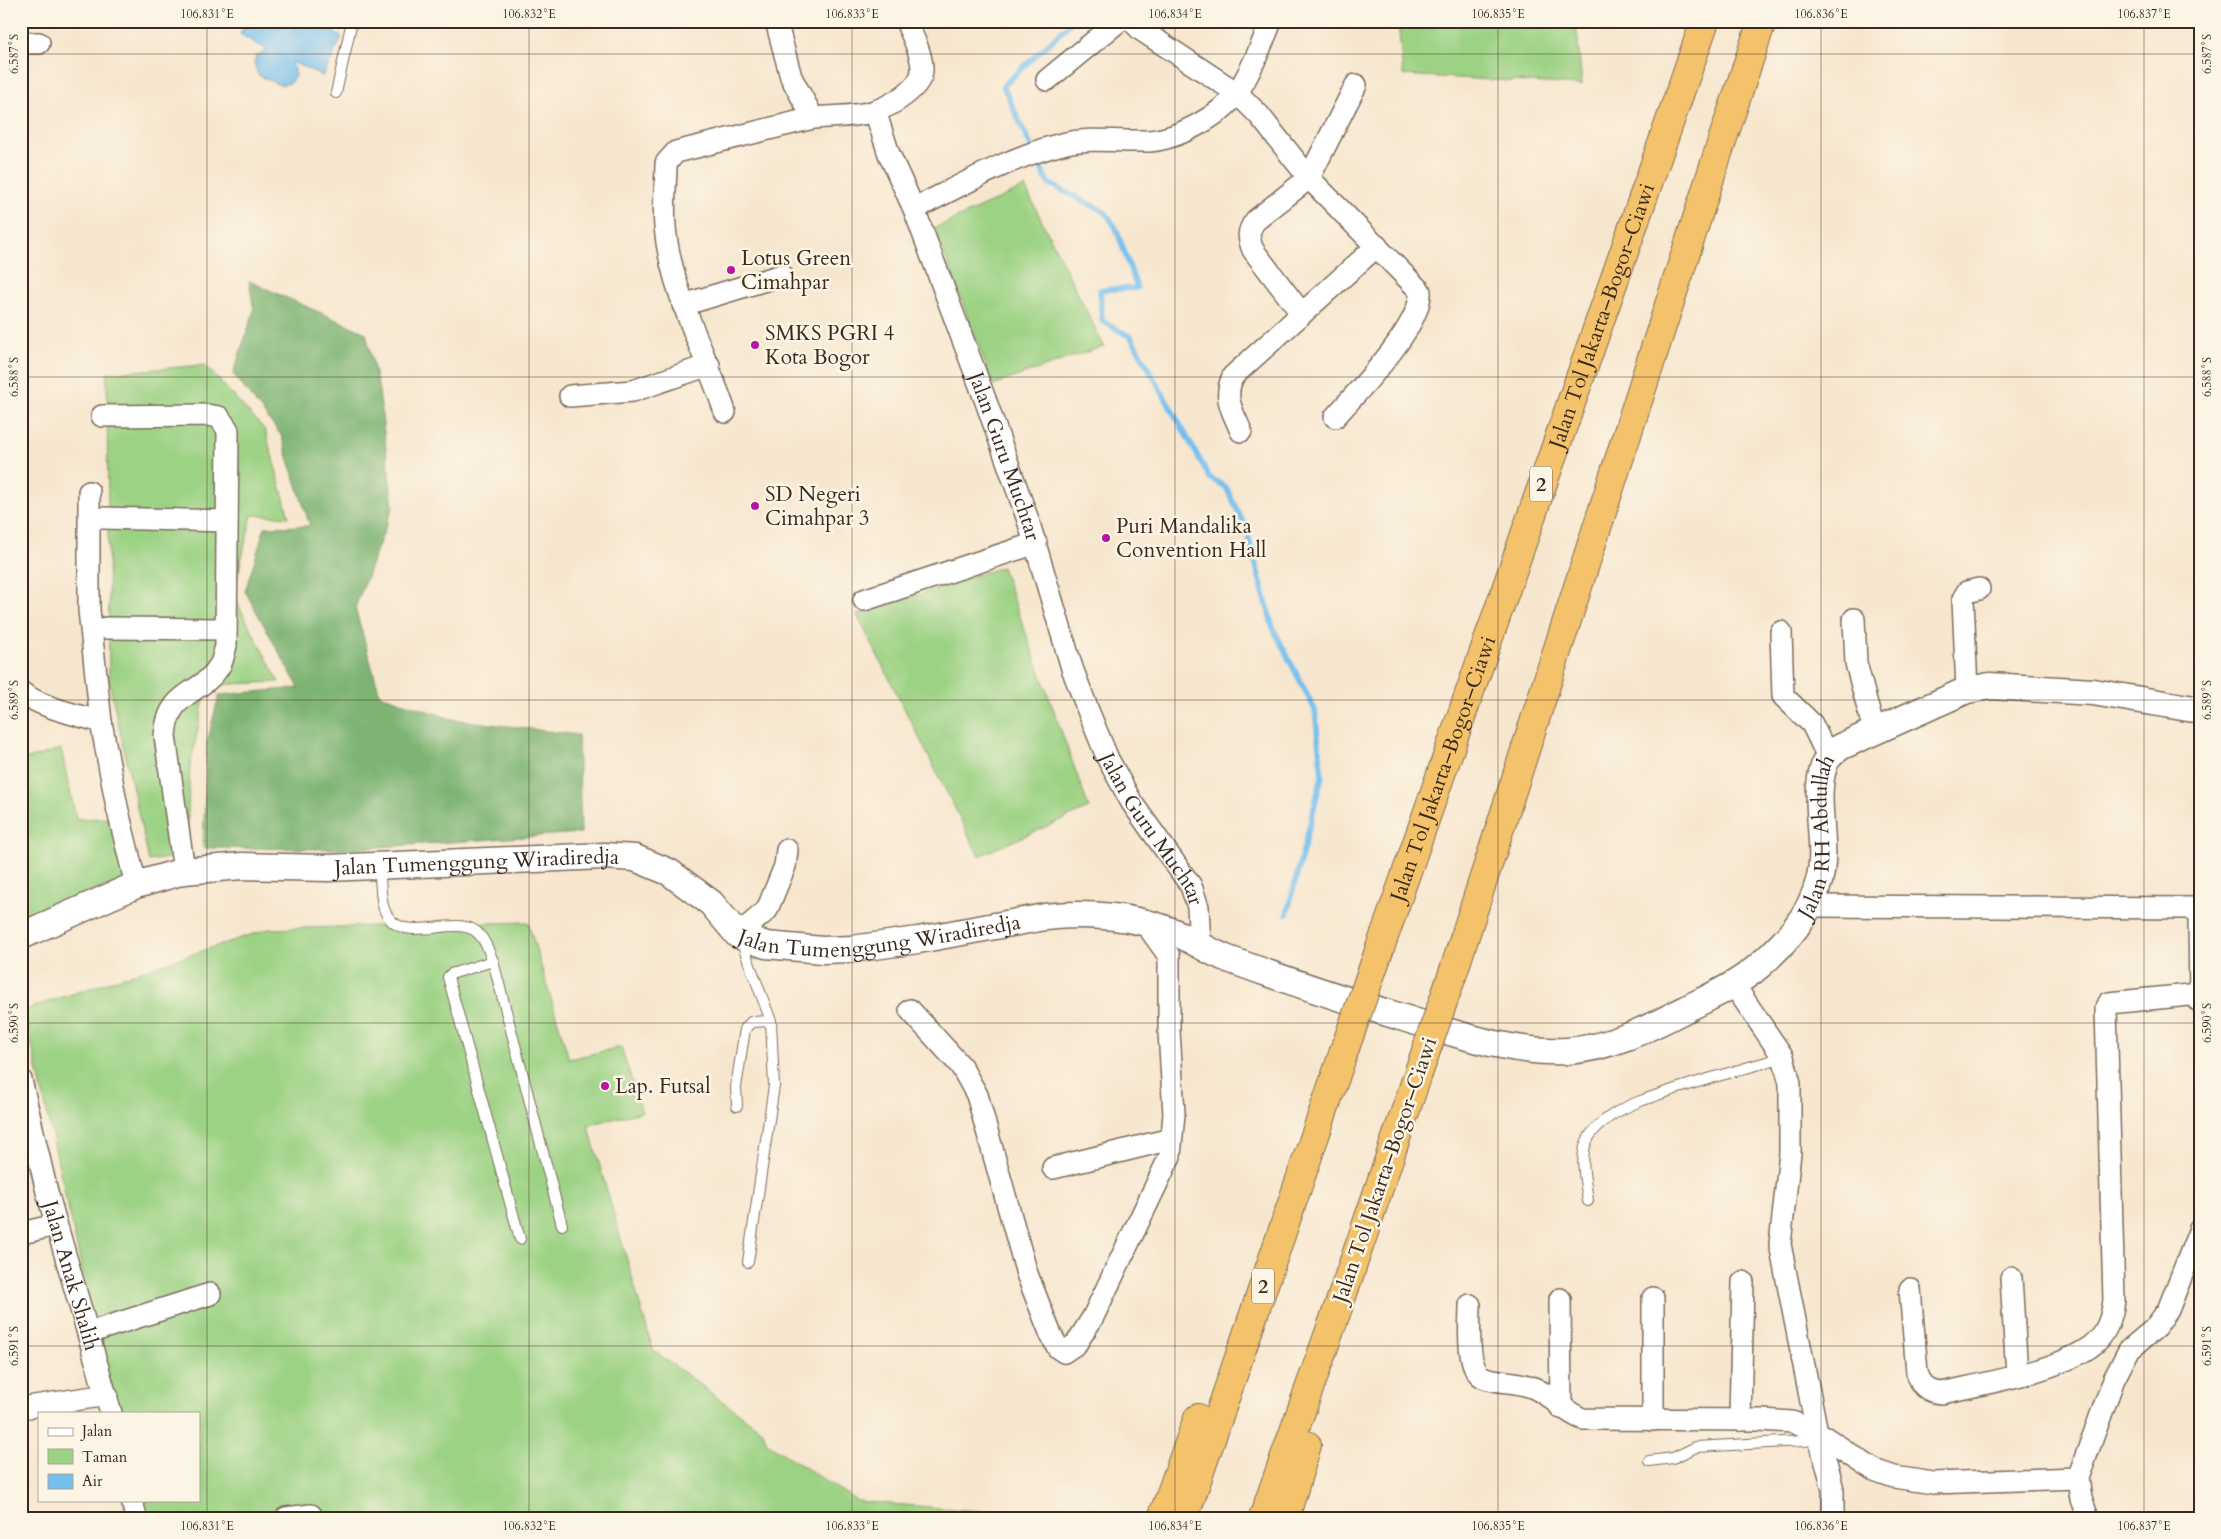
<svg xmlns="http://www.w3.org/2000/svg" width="2221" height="1539" font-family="Cardo,serif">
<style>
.green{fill:#9cd284;stroke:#6c7e51}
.forest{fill:#7db472;stroke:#5c6f48}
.water{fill:#74bfee;stroke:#587486}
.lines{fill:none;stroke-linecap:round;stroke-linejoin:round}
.stream{stroke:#74bfee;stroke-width:5.5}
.service-casing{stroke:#7d6c5c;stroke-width:12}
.minor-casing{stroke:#7d6c5c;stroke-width:24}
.tertiary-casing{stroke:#7d6c5c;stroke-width:29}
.motorway-casing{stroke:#7d6c5c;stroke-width:30}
.service{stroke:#fff;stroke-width:10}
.minor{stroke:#fff;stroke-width:21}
.tertiary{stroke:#fff;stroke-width:26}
.motorway{stroke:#f3c26a;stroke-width:28}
.motorway-bridge-casing{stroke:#7d6c5c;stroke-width:30;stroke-linecap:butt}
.motorway-bridge{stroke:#f3c26a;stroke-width:28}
.ticks{fill:none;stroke:#3b2a1e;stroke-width:1;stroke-opacity:0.45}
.poi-dot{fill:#b5179e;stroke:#fcf5e5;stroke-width:2}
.labels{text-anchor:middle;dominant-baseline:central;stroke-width:5;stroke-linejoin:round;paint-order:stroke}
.shield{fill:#fcf5e5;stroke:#75675a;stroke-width:1}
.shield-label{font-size:20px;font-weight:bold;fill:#3b2a1e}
.poi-label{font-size:21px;fill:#3b2a1e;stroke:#fcf5e5;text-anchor:start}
.street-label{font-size:21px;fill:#3b2a1e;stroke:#fcf5e5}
.neatline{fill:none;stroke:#3b2a1e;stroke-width:2}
.ticks-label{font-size:12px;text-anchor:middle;fill:#3b2a1e}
</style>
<rect width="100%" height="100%" fill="#fcf5e5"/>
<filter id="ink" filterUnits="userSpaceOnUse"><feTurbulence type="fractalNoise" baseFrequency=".02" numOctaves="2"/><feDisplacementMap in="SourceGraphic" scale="10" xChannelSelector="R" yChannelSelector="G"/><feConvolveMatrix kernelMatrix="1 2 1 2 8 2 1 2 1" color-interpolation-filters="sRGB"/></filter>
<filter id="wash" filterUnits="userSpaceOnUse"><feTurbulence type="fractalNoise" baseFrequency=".0096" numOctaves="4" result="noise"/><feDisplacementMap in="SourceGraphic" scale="20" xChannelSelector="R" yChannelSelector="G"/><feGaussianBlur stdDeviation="1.12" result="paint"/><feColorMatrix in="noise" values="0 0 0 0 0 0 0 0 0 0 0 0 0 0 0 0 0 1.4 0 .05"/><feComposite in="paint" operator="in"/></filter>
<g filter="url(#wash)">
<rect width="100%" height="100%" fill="#f7e6ce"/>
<g class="green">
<polygon points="1398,21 1576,21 1582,85 1403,75"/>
<polygon points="1025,187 1104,346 993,385 935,228"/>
<polygon points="205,365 265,430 289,517 252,515 233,595 279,682 207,685 190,767 186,855 149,861 109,682 107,373"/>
<polygon points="1002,567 1089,808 979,856 857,615"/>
<polygon points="61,749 76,819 113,818 128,878 21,922 21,761"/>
<polygon points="528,922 569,1059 621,1047 642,1112 588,1125 653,1350 763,1431 767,1443 857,1501 1001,1513 1000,1518 138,1518 134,1500 199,1500 199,1413 114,1413 24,1010 268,929"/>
</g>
<polygon class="forest" points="249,281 366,333 379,391 393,507 355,608 380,695 452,719 578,735 581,833 351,849 203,848 207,743 219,695 299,688 245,591 265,527 310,526 281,435 233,374 254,310"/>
<polygon class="water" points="247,21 314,21 342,37 323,76 292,62 296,74 290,83 280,85 258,75 254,63 256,56 267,50 240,34"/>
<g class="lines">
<polyline class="stream" points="1073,21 1003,86 1048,183 1105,212 1116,228 1137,288 1100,290 1102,321 1131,337 1210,478 1226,487 1246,528 1273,628 1315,710 1322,776 1287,914"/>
</g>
</g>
<g filter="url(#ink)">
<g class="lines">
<g class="service-casing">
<g id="service">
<polyline points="336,93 352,21"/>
<path d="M379 867C381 880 380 897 384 909 398 947 448 917 472 929 484 935 488 950 493 961L562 1225"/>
<polyline points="741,941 771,1021 774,1086 748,1262"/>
<polyline points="493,961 451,974 448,977 520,1239"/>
<polyline points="737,1106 736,1087 745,1029 751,1022 771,1021"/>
<path d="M1588 1201C1586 1183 1579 1158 1587 1141 1595 1123 1620 1109 1638 1102 1684 1084 1735 1072 1783 1057"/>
<polyline points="1649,1461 1673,1458 1696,1447 1819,1440"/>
</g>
</g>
<g class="minor-casing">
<g id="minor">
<path d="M776 21 791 77 813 118C831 116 859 117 875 111 891 106 923 87 922 69 922 53 912 36 906 21"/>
<path d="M1132 21 1141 30 1237 93 1259 115 1309 178 1420 291C1423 325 1358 391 1335 417"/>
<polyline points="21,43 39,43"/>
<polyline points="1047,80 1119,21"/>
<path id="s1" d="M875 111 889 154 914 209 985 399 1028 520 1072 668 1089 713 1108 759 1132 803 1191 886 1198 907 1200 946"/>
<path d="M914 209C962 185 1010 157 1062 144 1090 137 1121 142 1149 141 1178 139 1220 116 1237 93 1249 75 1263 42 1271 21"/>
<polyline points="683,305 782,275"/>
<path d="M1302 314 1253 250C1248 238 1247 231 1256 220L1309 178 1356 85"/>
<polyline points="570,396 633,391 709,365"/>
<path d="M725 412C705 351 671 292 665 227 663 206 666 184 666 163L676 152 813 118"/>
<path d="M102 416 207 415 219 417 228 430 226 646C224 652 223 660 220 665 202 696 168 689 165 736L184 871"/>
<path d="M1241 431C1232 410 1223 398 1233 376L1377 246"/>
<polyline points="89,492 89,610 101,722"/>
<polyline points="102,518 227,521"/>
<polyline points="864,600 1036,543"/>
<polyline points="1854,619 1856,663 1874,731"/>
<polyline points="106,628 226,629"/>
<polyline points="1781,632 1783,696 1812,724 1828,757"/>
<polyline points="1967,690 1963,599 1967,592 1979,589"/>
<path d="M21 692C42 708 75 714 101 722L117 807 136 885"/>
<polyline points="1811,906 2195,908 2199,914 2200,1002"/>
<polyline points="738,935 767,910 785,866 787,850"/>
<polyline points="1734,985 1783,1057 1790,1083 1790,1153 1780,1244 1817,1432 1829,1473 1833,1490 1833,1518"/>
<polyline points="910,1010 961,1066 977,1095 1027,1274 1051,1335 1058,1348 1064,1352 1076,1344 1093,1317 1170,1156 1174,1114 1169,1031 1169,956 1146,924"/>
<path id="s2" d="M21 1080 47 1192 111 1413"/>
<polyline points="1053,1168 1171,1139"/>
<polyline points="21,1233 56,1225"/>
<polyline points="2011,1278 2017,1375"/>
<path d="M1910 1289 1917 1372C1921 1386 1927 1392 1942 1393 1985 1383 2054 1372 2090 1347 2105 1337 2112 1318 2114 1300L2106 1009 2109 1003 2199 994"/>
<polyline points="1560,1299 1561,1408"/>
<path d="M1470 1305C1470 1323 1465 1371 1485 1378 1501 1383 1518 1381 1534 1388 1552 1396 1564 1412 1583 1419L1761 1420 1792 1422 1817 1432 1874 1470 1894 1477 1933 1483 2078 1478"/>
<polyline points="88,1333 210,1294"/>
<polyline points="21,1408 107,1395"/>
<polyline points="1653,1420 1653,1298"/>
<polyline points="1740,1420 1743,1282"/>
<polyline points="132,1500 136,1518"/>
<polyline points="286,1518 311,1515"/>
<polyline points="2088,1518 2081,1499 2078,1478 2114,1379 2129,1350 2154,1329 2168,1310 2200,1229"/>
</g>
</g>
<g class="tertiary-casing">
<g id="tertiary">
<path id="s3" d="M21 936 136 885 184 871 242 866 328 868 604 856 635 858 669 872 711 903 738 935 766 945 823 950 852 949 918 940 1045 917C1087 912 1135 916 1174 932 1193 940 1209 952 1228 959 1288 981 1349 1001 1410 1020 1460 1035 1515 1054 1567 1051 1612 1048 1651 1027 1690 1007 1714 995 1738 984 1759 966 1785 943 1810 916 1819 881 1829 845 1812 800 1824 766 1826 757 1833 753 1840 747L1967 690 1990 686 2093 692 2200 710"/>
</g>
</g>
<g class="motorway-casing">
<g id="motorway">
<path id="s4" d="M1380 948 1705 21"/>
<polyline points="1454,970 1720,147 1762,21"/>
<polyline points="1162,1518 1198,1418"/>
<polyline points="1184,1518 1343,1054"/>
<polyline points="1263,1518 1339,1305 1418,1074"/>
<polyline points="1285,1518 1307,1445"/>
</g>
</g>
<use href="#service" class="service"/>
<use href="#minor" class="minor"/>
<use href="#tertiary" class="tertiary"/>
<use href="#motorway" class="motorway"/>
<g class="motorway-bridge-casing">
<g id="motorway-bridge">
<polyline points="1343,1054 1380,948"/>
<polyline points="1418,1074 1454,970"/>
</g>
</g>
<use href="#motorway-bridge" class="motorway-bridge"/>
</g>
</g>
<path class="ticks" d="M207 21V1518M529 21V1518M852 21V1518M1175 21V1518M1498 21V1518M1821 21V1518M2144 21V1518M21 54H2200M21 377H2200M21 700H2200M21 1023H2200M21 1346H2200"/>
<g class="poi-dot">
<circle cx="731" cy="270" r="5"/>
<circle cx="755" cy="345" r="5"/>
<circle cx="755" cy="506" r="5"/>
<circle cx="1106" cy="538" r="5"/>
<circle cx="605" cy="1086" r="5"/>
</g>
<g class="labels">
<g class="shield">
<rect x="1530" y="466.5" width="22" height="35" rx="4"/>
<rect x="1252" y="1268.5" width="22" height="35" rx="4"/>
</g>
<g class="shield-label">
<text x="1541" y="484">2</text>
<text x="1263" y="1286">2</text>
</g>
<g class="poi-label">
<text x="741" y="258">Lotus Green<tspan x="741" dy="24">Cimahpar</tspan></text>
<text x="765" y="333">SMKS PGRI 4<tspan x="765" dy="24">Kota Bogor</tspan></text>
<text x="765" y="494">SD Negeri<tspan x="765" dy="24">Cimahpar 3</tspan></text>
<text x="1116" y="526">Puri Mandalika<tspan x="1116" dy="24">Convention Hall</tspan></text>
<text x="615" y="1086">Lap. Futsal</text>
</g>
<g class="street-label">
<text stroke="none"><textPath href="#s4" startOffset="670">Jalan Tol Jakarta–Bogor–Ciawi</textPath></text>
<text stroke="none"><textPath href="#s1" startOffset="369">Jalan Guru Muchtar</textPath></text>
<text stroke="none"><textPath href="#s4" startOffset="190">Jalan Tol Jakarta–Bogor–Ciawi</textPath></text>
<text stroke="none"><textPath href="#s1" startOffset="772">Jalan Guru Muchtar</textPath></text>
<text stroke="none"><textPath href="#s3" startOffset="1976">Jalan RH Abdullah</textPath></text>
<text stroke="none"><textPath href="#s3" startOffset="469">Jalan Tumenggung Wiradiredja</textPath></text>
<text stroke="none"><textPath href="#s3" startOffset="902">Jalan Tumenggung Wiradiredja</textPath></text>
<text transform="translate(1385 1170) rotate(-71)">Jalan Tol Jakarta–Bogor–Ciawi</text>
<text stroke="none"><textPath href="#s2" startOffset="202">Jalan Anak Shalih</textPath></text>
</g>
</g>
<rect width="2221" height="1539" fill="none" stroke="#fcf5e5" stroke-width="55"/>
<rect x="38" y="1412" width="162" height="90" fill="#fcf5e5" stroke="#afa495"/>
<rect x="48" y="1428" width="25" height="8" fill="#ffffff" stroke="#afa495"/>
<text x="82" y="1436" font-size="15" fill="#3b2a1e">Jalan</text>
<rect x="48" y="1449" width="25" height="15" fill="#9cd284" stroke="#afa495"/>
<text x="82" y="1462" font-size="15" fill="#3b2a1e">Taman</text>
<rect x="48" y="1474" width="25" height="15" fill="#74bfee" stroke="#afa495"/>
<text x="82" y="1486" font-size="15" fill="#3b2a1e">Air</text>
<rect x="28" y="28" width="2166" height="1484" class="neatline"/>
<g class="ticks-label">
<text x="207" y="18">106.831°E</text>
<text x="529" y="18">106.832°E</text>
<text x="852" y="18">106.833°E</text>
<text x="1175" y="18">106.834°E</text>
<text x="1498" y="18">106.835°E</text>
<text x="1821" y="18">106.836°E</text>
<text x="2144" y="18">106.837°E</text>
<text transform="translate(14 54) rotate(-90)" y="4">6.587°S</text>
<text transform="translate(2207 54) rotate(-90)" y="4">6.587°S</text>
<text transform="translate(14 377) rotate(-90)" y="4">6.588°S</text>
<text transform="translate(2207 377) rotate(-90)" y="4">6.588°S</text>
<text transform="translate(14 700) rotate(-90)" y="4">6.589°S</text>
<text transform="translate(2207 700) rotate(-90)" y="4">6.589°S</text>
<text transform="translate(14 1023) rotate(-90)" y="4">6.590°S</text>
<text transform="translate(2207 1023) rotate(-90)" y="4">6.590°S</text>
<text transform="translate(14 1346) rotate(-90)" y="4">6.591°S</text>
<text transform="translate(2207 1346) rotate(-90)" y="4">6.591°S</text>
<text x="207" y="1530">106.831°E</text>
<text x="529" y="1530">106.832°E</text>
<text x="852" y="1530">106.833°E</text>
<text x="1175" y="1530">106.834°E</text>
<text x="1498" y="1530">106.835°E</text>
<text x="1821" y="1530">106.836°E</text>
<text x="2144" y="1530">106.837°E</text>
</g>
</svg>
